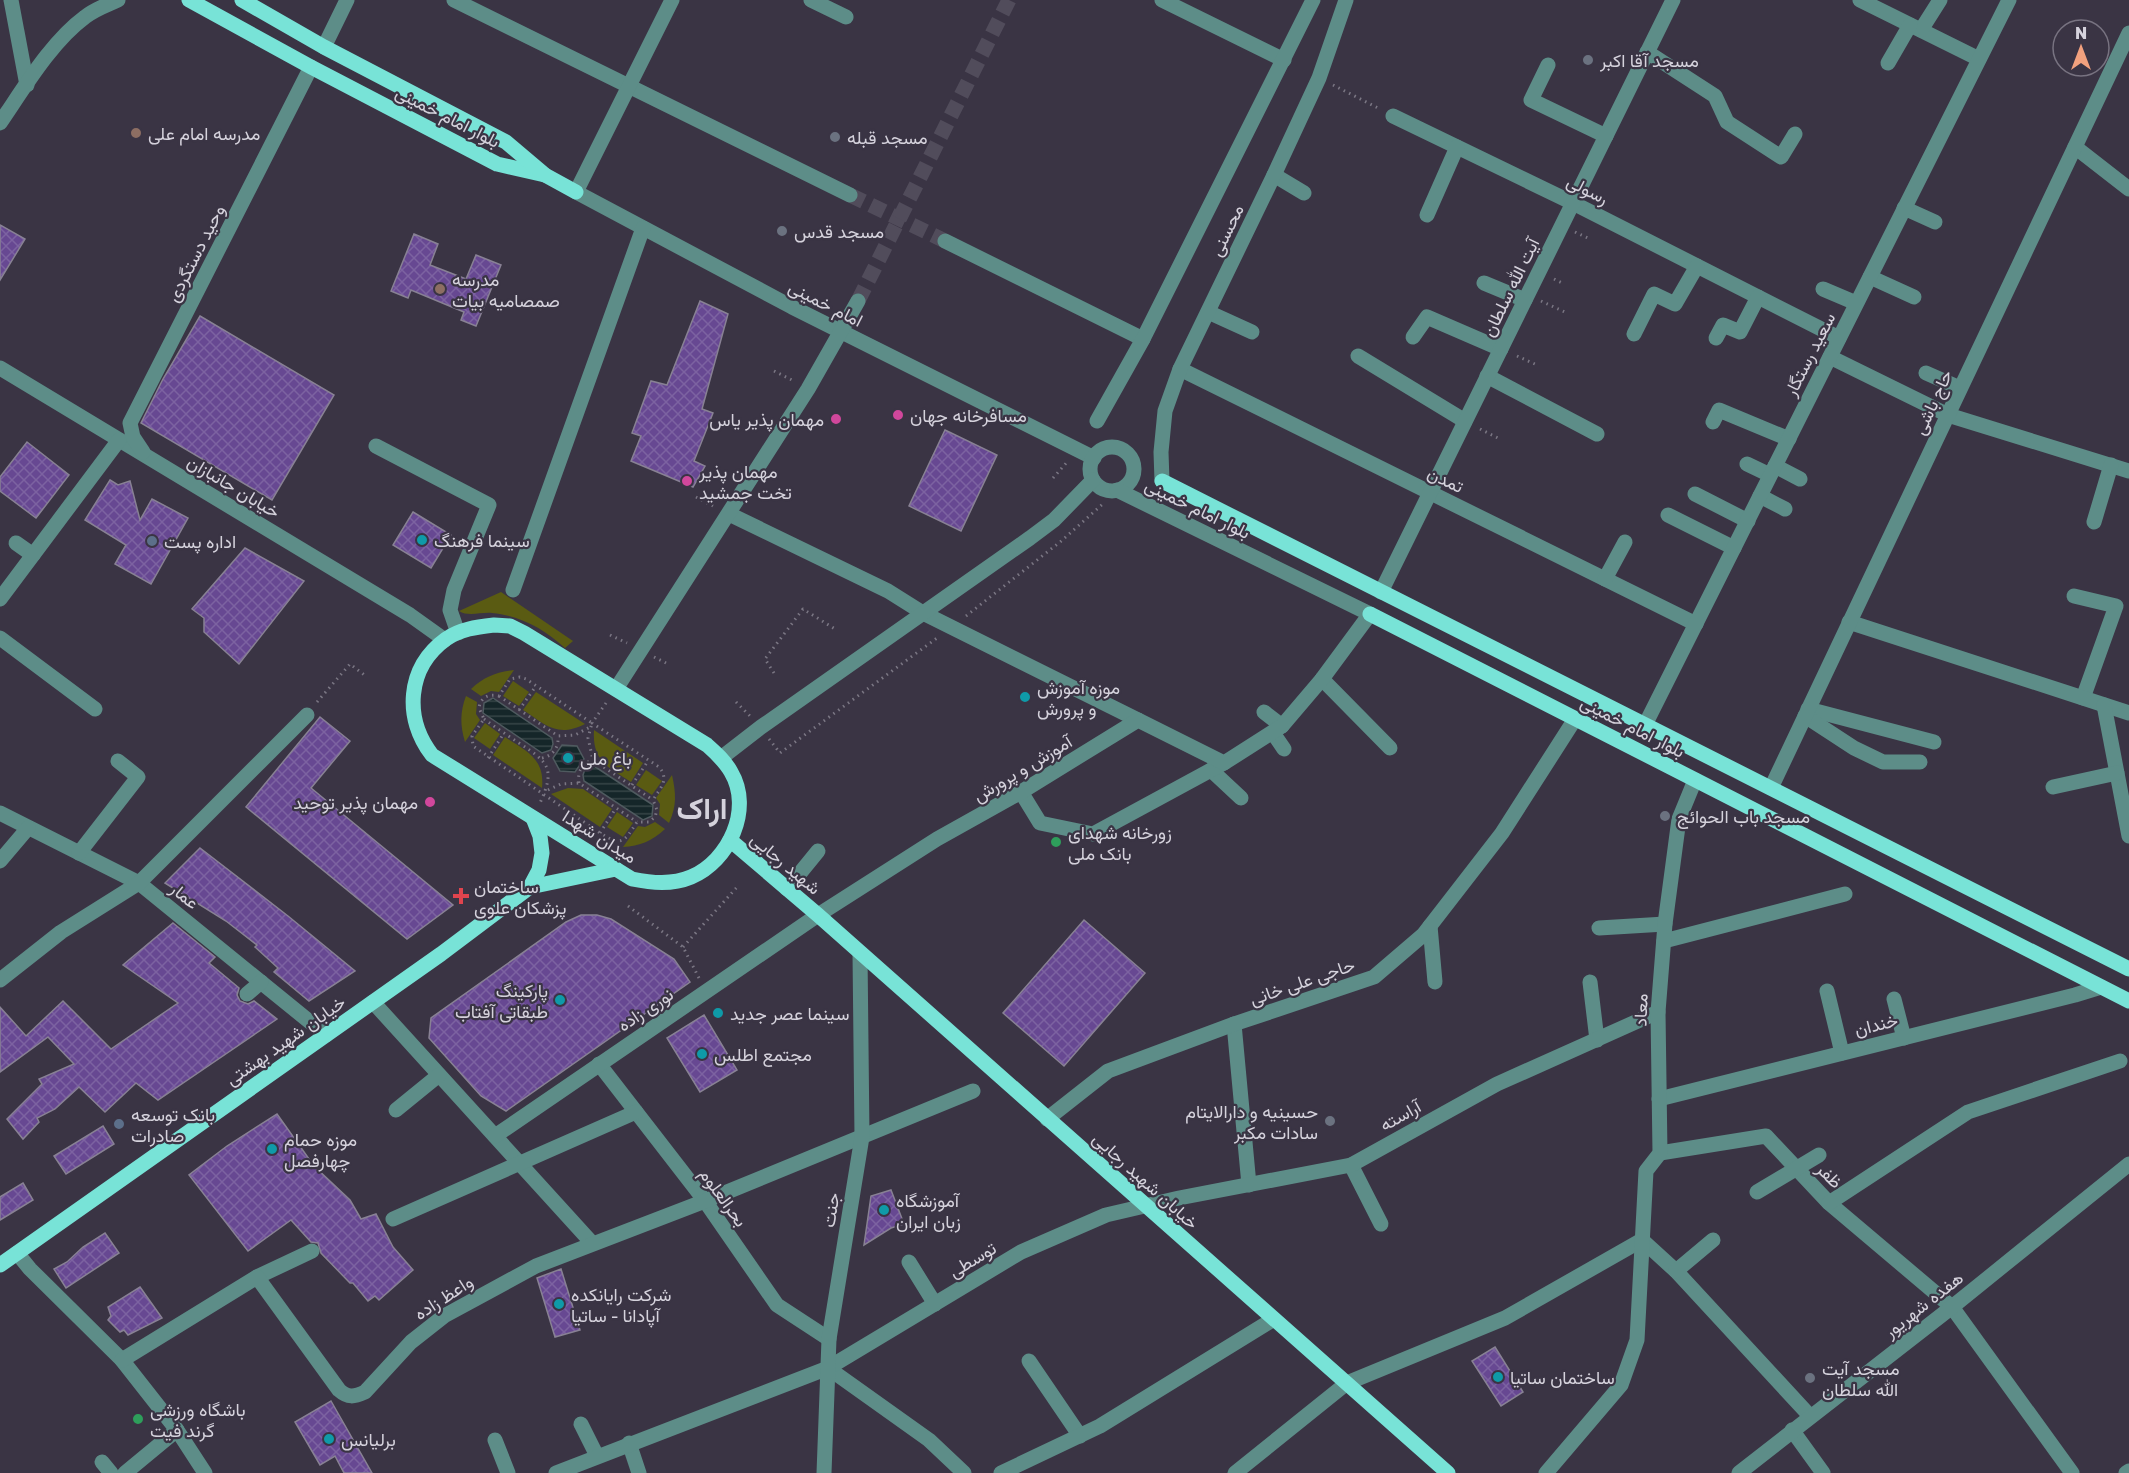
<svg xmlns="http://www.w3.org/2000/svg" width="2129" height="1473" font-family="'Golos Text',Vazirmatn,sans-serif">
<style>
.green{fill:#5a5b12}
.water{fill:url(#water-rules);stroke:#4f5a5f;stroke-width:1.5}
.building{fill:url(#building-cross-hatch);stroke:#888194;stroke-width:1.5}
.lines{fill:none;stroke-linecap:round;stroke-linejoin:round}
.minor-tunnel{stroke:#514c5b;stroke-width:15;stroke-dasharray:15 8;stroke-linecap:butt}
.path{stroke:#7b7784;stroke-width:3;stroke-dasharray:1.5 4.5;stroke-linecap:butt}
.minor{stroke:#5d8d88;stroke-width:15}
.major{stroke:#78e3d7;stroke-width:15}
.worship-dot{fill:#6b7280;stroke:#3a3444;stroke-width:2}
.education-dot{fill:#8d6e63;stroke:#3a3444;stroke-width:2}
.hotel-dot{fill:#d1479c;stroke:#3a3444;stroke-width:2}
.culture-dot{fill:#0f9aa8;stroke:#3a3444;stroke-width:2}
.service-dot{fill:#5c6f8a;stroke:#3a3444;stroke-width:2}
.leisure-dot{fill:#2e9e5b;stroke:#3a3444;stroke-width:2}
.health-dot{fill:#e0444e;stroke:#3a3444;stroke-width:2}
.labels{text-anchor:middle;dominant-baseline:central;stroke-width:4.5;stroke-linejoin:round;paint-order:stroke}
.poi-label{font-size:18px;fill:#d5d2dc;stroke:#3a3444;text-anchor:start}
.street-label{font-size:18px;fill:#d5d2dc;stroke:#3a3444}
.town-label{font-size:30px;font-weight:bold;fill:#d5d2dc;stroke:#3a3444}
</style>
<defs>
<pattern id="water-rules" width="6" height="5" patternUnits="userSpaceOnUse" patternTransform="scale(1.5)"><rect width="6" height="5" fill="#152629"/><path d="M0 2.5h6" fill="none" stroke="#364547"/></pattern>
<pattern id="building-cross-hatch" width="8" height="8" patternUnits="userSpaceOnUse" patternTransform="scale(1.5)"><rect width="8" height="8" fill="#674892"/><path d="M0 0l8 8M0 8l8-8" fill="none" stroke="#7c62a1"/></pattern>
</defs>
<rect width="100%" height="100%" fill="#3a3444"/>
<g class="green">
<path d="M501 592 573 641 565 648C544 629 521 616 492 613 481 612 468 617 459 611Z"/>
<path d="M514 670 499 692 491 691 481 696 471 689C484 677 496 672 514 670Z"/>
<polygon points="513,681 529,692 519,706 503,696"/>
<path d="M536 692 585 724C557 738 546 725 523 710Z"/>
<path d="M466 696 477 702 476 714 480 720 465 742C460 725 460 712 466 696Z"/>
<polygon points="485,723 500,734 490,749 474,738"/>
<path d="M594 730 643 763 631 782C608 767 592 761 594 730Z"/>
<path d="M505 737C526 751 545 758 542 788L493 755Z"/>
<polygon points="646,770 662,781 652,795 636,785"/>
<path d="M672 775C676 793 677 806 669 823L659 815 660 804 656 798Z"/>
<polygon points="568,788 583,789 612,809 600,827 551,794"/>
<polygon points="617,812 633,823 623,837 607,827"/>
<path d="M655 822 665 829C652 841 640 846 623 847L638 826 645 827Z"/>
</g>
<g class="water">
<polygon points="493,698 552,738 553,744 551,750 542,753 483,713 484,703"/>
<polygon points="562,745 577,746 584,759 575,772 560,771 553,758"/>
<polygon points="594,766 653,805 652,816 643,820 584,781 583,775 585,769"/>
</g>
<g class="building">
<polygon points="0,225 25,239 0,280"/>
<polygon points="414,234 438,244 430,265 466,279 476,255 501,265 476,326 461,320 464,312 411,290 408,298 391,291"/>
<polygon points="700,301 728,314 702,409 713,413 694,461 705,466 693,487 631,461 641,436 632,433 651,381 667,385"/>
<polygon points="200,316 334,395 272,500 141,423 163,379"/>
<polygon points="945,430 997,455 961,531 909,506"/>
<polygon points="27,442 69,475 36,518 0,491 0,477"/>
<polygon points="110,480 118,485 130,481 140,520 152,499 188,518 151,584 115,564 126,545 85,520"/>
<polygon points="413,512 451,535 431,568 393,545"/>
<polygon points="245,548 304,581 239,664 204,632 204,618 192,609"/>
<polygon points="320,717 350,741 311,788 453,905 407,939 246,807"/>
<polygon points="200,848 288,916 355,971 309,1001 274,972 278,968 255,947 257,945 226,921 165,883"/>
<polygon points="581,915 597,915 611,919 674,959 690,982 506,1111 481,1096 429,1038 431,1018 566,922"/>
<polygon points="1084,920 1145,973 1064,1066 1003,1013"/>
<polygon points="173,923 215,957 209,963 239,988 237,995 240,1001 248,1004 254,1001 277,1019 158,1100 136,1083 105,1112 79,1087 55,1109 37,1118 39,1122 23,1139 7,1119 42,1084 39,1079 74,1064 48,1037 0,1072 0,1007 26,1036 63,1001 111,1049 178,1003 123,965"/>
<polygon points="704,1015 737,1070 700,1092 667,1038"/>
<polygon points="277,1114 314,1166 350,1200 361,1219 376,1214 393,1247 413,1270 379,1300 375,1296 368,1301 353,1283 350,1283 321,1253 318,1243 311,1242 291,1220 248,1251 189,1175 227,1146"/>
<polygon points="103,1126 114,1144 66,1174 54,1156"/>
<polygon points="23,1183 33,1200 0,1220 0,1197"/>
<polygon points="891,1190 904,1224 891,1228 864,1245 871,1196"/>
<polygon points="105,1233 119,1253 66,1288 54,1269 67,1262 83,1247"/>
<polygon points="561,1269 580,1330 555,1337 537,1278"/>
<polygon points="140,1287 162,1318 128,1335 124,1330 120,1332 108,1320 111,1316 108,1307"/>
<polygon points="1495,1347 1523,1392 1501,1406 1472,1361"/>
<polygon points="331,1401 372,1473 344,1473 335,1456 320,1465 295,1422"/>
</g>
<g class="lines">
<g class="minor-tunnel">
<polyline points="850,195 945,241"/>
<polyline points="858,301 1009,0"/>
</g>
<g class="path">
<polyline points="1333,85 1378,108"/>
<polyline points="1575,232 1590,239"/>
<polyline points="1554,279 1564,284"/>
<polyline points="1541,301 1567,313"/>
<polyline points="1517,356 1537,365"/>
<polyline points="774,371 794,381"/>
<polyline points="1480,429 1500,439"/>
<polyline points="1053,478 1068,461"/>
<polyline points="696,497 713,506"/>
<polyline points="966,616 1060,542 1105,502"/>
<polyline points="610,635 627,643"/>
<polyline points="654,657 666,663"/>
<polyline points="774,673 765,659 803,609 835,629"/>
<polyline points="499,696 558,736 575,735 590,727"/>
<polyline points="317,702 350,664 367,677"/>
<polyline points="736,702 750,716"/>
<path d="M606 703 592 723 659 767C670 780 660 788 653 800L657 810 655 817 649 822H637C624 842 622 847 600 833L473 746 472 736 484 719 479 708C480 698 489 693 499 696L510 679 520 677 526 679 592 723 588 738 593 760 653 800"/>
<polyline points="519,710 536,686"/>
<path d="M484 719C495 727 507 735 519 743 548 762 556 768 540 803"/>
<polyline points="769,739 780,753 937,638"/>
<polyline points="488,758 504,733"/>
<path d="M542 758C553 756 559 747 558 736"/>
<path d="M579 783C577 771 583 763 593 760"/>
<polyline points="632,785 648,761"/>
<polyline points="548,790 561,784 579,783 637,822"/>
<polyline points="600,833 616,808"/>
<polyline points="770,852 775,845"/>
<polyline points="628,906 683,947 699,978"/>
<polyline points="683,947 738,886"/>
</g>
<g class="minor">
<polyline points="11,0 27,85"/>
<polyline points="454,0 850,195"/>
<polyline points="672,0 576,192 792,307 1094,458"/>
<polyline points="811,0 846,17"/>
<polyline points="1162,0 1284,60"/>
<polyline points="1860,0 1979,59"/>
<polyline points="1921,30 1940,0"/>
<polyline points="324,47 347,0"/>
<polyline points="1647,52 1715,96 1727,122 1781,157 1795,134"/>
<polyline points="1888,63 1910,25"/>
<polyline points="1548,65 1531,100 1606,136"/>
<polyline points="1393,116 1573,203 1839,338"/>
<path d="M0 123C24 88 51 42 85 17 95 9 107 5 118 0"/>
<polyline points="2075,147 2129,189"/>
<polyline points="1274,175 1304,193"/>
<polyline points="1904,208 1935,222"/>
<polyline points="1427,215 1457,147"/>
<polyline points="945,241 1143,339"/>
<polyline points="1870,277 1914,297"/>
<polyline points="1484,283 1525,300"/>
<polyline points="1823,289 1856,303"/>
<polyline points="1208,312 1252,332"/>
<polyline points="1634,334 1654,294 1675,304 1697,266"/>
<polyline points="1413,337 1427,317 1501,349"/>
<polyline points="1716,338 1723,325 1740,332 1758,297"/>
<polyline points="1358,356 1465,421"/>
<polyline points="1830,357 1948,415 2129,471"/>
<polyline points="0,368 410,615 445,640"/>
<polyline points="1180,369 1696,624"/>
<polyline points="1926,373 1960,388"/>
<polyline points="1487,376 1597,434"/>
<polyline points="1097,421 1143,339 1313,0"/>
<polyline points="1713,422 1719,410 1789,439"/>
<polyline points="376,446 489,505 454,590 450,610 458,633"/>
<circle cx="1112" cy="469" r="22"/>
<polyline points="143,452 133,437 130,423 311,67"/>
<polyline points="1747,464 1770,475"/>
<polyline points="1775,466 1800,479"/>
<polyline points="1162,481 1161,452 1165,411 1180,369 1274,175 1319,78 1346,0"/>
<polyline points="1695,494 1748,521"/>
<polyline points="1760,496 1785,509"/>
<polyline points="729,514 888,591 923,613 1138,720"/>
<polyline points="1668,515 1734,548"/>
<polyline points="2094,522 2111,465"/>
<polyline points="16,543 33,555"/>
<polyline points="1605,579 1625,542"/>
<polyline points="513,590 643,228"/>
<polyline points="1381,592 1673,0"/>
<polyline points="2074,596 2116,606 2083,698"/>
<polyline points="0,599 119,440"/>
<polyline points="1849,622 2129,713"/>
<polyline points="0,638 95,709"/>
<polyline points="1322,679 1390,748"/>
<polyline points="616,689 808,389 858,301"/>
<polyline points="2104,705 2129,836"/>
<polyline points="1808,709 1934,742"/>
<polyline points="1264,712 1282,726"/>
<polyline points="1805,716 1854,748 1883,762 1920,762"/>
<polyline points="1645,725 2009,0"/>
<polyline points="1273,733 1284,749"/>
<polyline points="721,758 761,727 1030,538 1054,520 1093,480"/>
<polyline points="1211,770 1241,798"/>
<polyline points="2053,787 2117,773"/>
<polyline points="1771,788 2129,33"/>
<polyline points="1021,792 1040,823 1093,834 1224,763"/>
<polyline points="0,813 139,883 326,1035"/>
<polyline points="79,853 138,777 118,761"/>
<polyline points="0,861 28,828"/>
<polyline points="787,889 818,851"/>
<polyline points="1430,926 1435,982"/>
<polyline points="1599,928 1665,924"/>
<polyline points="1664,941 1845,894"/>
<polyline points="0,980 61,932 139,883 307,715"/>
<polyline points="1590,982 1597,1040"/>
<polyline points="1827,991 1842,1053"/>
<polyline points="247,994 261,982"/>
<polyline points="1894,999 1904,1038"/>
<polyline points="373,1002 592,1243"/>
<polyline points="1234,1024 1249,1185"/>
<polyline points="599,1064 705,1201 777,1305 829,1339"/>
<polyline points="1659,1099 2075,995 2101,987"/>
<polyline points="396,1110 439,1075"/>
<polyline points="1047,1119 1108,1071 1234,1024 1374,977 1423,935 1502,833 1575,719"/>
<polyline points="495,1136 818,915 937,839 1021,792 1138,720 1224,763 1282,726 1322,679 1370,614 1117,490"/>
<polyline points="1660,1153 1766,1136 1829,1203 1952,1307 2072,1473"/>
<polyline points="1351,1165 1381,1224"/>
<polyline points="1757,1192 1819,1155"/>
<polyline points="1829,1203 1968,1112 2120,1061"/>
<polyline points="393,1219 636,1112"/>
<polyline points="1642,1240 1676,1271 1810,1416"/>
<polyline points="17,1253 30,1269 122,1360 177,1430 205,1473"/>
<polyline points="909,1262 935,1304"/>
<polyline points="1676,1271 1713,1240"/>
<polyline points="257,1277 312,1251"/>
<path d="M122 1360 257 1277 339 1390C348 1398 354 1397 365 1392L411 1342 444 1316 536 1266 705 1201 973 1091"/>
<polyline points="1029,1361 1080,1436"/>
<polyline points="828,1368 929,1440 964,1473"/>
<polyline points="581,1424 597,1456"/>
<polyline points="1792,1430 1823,1473"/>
<polyline points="495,1440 508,1473"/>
<polyline points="629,1443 639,1473"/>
<polyline points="102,1462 111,1473"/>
<polyline points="125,1473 177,1430"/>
<polyline points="556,1473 828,1368 1021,1252 1106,1215 1179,1198 1351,1165 1497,1084 1658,1012"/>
<polyline points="824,1473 829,1339 862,1137 860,953"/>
<polyline points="1001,1473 1100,1426 1274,1319"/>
<polyline points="1235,1473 1347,1383 1505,1318 1642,1240"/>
<polyline points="1546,1473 1621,1385 1637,1340 1646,1171 1660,1153 1658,1012 1665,924 1679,819 1695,780"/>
<polyline points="1739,1473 1952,1307 2129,1164"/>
<polyline points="2126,1473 2129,1471"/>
</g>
<g class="major">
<polyline points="189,0 311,67 497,164 545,175"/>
<polyline points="242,0 324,47 506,142 545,175 576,192"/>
<polyline points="1162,481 2129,969"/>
<polyline points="1370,614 2129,1001"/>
<path d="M494 625 510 626 524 633 707 745C716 753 725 761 731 772 753 809 729 861 691 877 672 885 652 883 632 879L432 755C404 719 406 668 446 639 460 629 477 627 494 625Z"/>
<polyline points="730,840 818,915 1448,1473"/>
<polyline points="530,887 616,869"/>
<polyline points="0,1265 441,954 530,887 539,870 542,853 540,836 533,818"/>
</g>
</g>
<g class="worship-dot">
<circle cx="1588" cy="60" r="6"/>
<circle cx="835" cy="137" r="6"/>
<circle cx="782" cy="231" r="6"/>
<circle cx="1665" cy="816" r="6"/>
<circle cx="1330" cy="1121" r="6"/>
<circle cx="1810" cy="1378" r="6"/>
</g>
<g class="education-dot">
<circle cx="136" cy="133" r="6"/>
<circle cx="440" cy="289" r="6"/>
</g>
<g class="hotel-dot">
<circle cx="898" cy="415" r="6"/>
<circle cx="836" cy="419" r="6"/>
<circle cx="687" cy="481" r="6"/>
<circle cx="430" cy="802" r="6"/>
</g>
<g class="culture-dot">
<circle cx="422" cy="540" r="6"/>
<circle cx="1025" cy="697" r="6"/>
<circle cx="568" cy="758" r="6"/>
<circle cx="560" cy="1000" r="6"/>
<circle cx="718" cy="1013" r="6"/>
<circle cx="702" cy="1054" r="6"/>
<circle cx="272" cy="1149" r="6"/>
<circle cx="884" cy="1210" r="6"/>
<circle cx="559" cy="1304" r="6"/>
<circle cx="1498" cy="1377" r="6"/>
<circle cx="329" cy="1439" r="6"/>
</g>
<g class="service-dot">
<circle cx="152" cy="541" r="6"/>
<circle cx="119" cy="1124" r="6"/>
</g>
<g class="leisure-dot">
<circle cx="1056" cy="842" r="6"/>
<circle cx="138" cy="1419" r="6"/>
</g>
<path class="health-dot" d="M458 887h6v6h6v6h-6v6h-6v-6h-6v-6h6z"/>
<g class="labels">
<g class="poi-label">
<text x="1600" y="60">مسجد آقا اکبر</text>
<text x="148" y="133">مدرسه امام علی</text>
<text x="847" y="137">مسجد قبله</text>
<text x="794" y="231">مسجد قدس</text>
<text x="452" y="279">مدرسه<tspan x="452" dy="21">صمصامیه بیات</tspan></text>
<text x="910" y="415">مسافرخانه جهان</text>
<text x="824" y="419" text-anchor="end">مهمان پذیر یاس</text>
<text x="699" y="471">مهمان پذیر<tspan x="699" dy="21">تخت جمشید</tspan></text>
<text x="434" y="540">سینما فرهنگ</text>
<text x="164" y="541">اداره پست</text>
<text x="1037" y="687">موزه آموزش<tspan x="1037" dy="21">و پرورش</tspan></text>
<text x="580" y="758">باغ ملی</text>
<text x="418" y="802" text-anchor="end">مهمان پذیر توحید</text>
<text x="1677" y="816">مسجد باب الحوائج</text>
<text x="1068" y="832">زورخانه شهدای<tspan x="1068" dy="21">بانک ملی</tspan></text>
<text x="474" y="886">ساختمان<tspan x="474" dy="21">پزشکان علوی</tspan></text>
<text x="548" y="990" text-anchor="end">پارکینگ<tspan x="548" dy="21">طبقاتی آفتاب</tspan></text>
<text x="730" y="1013">سینما عصر جدید</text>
<text x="714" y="1054">مجتمع اطلس</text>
<text x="1318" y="1111" text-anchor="end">حسینیه و دارالایتام<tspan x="1318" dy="21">سادات مکبر</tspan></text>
<text x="131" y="1114">بانک توسعه<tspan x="131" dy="21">صادرات</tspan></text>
<text x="284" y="1139">موزه حمام<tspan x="284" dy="21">چهارفصل</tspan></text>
<text x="896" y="1200">آموزشگاه<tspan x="896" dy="21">زبان ایران</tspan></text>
<text x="571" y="1294">شرکت رایانکده<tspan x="571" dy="21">آپادانا - ساتیا</tspan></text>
<text x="1822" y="1368">مسجد آیت<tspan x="1822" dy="21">الله سلطان</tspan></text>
<text x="1510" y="1377">ساختمان ساتیا</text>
<text x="150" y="1409">باشگاه ورزشی<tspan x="150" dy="21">گرند فیت</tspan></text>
<text x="341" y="1439">برلیانس</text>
</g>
<g class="street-label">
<text transform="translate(448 116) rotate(27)">بلوار امام خمینی</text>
<text transform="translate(1588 189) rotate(27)">رسولی</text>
<text transform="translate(1226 230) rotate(-64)">محسنی</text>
<text transform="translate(195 253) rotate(-63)">وحید دستگردی</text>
<text transform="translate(1510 287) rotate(-64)">آیت الله سلطان</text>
<text transform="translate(826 303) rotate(27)">امام خمینی</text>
<text transform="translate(1809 354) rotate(-63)">سعید رستگار</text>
<text transform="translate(1932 402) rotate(-65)">حاج باشی</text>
<text transform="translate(1446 479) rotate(26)">تمدن</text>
<text transform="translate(234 486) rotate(31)">خیابان جانبازان</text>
<text transform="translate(1198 508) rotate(26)">بلوار امام خمینی</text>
<text transform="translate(1633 726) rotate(27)">بلوار امام خمینی</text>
<text transform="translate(1022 768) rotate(-31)">آموزش و پرورش</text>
<text transform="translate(600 836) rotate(32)">میدان شهدا</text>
<text transform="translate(786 863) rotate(40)">شهید رجایی</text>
<text transform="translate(185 895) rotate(39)">عمار</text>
<text transform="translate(1302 981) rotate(-19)">حاجی علی خانی</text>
<text transform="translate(645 1009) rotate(-34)">نوری زاده</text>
<text transform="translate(1640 1010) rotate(-88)">معاد</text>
<text transform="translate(1876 1024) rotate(-14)">خندان</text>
<text transform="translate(285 1040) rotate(-35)">خیابان شهید بهشتی</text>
<text transform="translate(1400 1115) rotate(-29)">آراسته</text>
<text transform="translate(1830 1175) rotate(46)">ظفر</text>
<text transform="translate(1146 1180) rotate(42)">خیابان شهید رجایی</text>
<text transform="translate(724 1197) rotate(54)">بحرالعلوم</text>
<text transform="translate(830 1210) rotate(-81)">جنت</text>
<text transform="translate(972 1259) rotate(-31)">توسطی</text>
<text transform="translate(443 1297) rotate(-33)">واعظ زاده</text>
<text transform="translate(1923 1304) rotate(-38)">هفده شهریور</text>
</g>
<g class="town-label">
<text x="702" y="808">اراک</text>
</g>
</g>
<g transform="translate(2081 48)"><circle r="28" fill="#3a3444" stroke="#787381" stroke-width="1.5"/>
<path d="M0-4.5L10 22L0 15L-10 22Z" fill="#f2a17e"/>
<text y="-9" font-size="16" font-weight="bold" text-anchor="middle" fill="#d5d2dc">N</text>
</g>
</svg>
